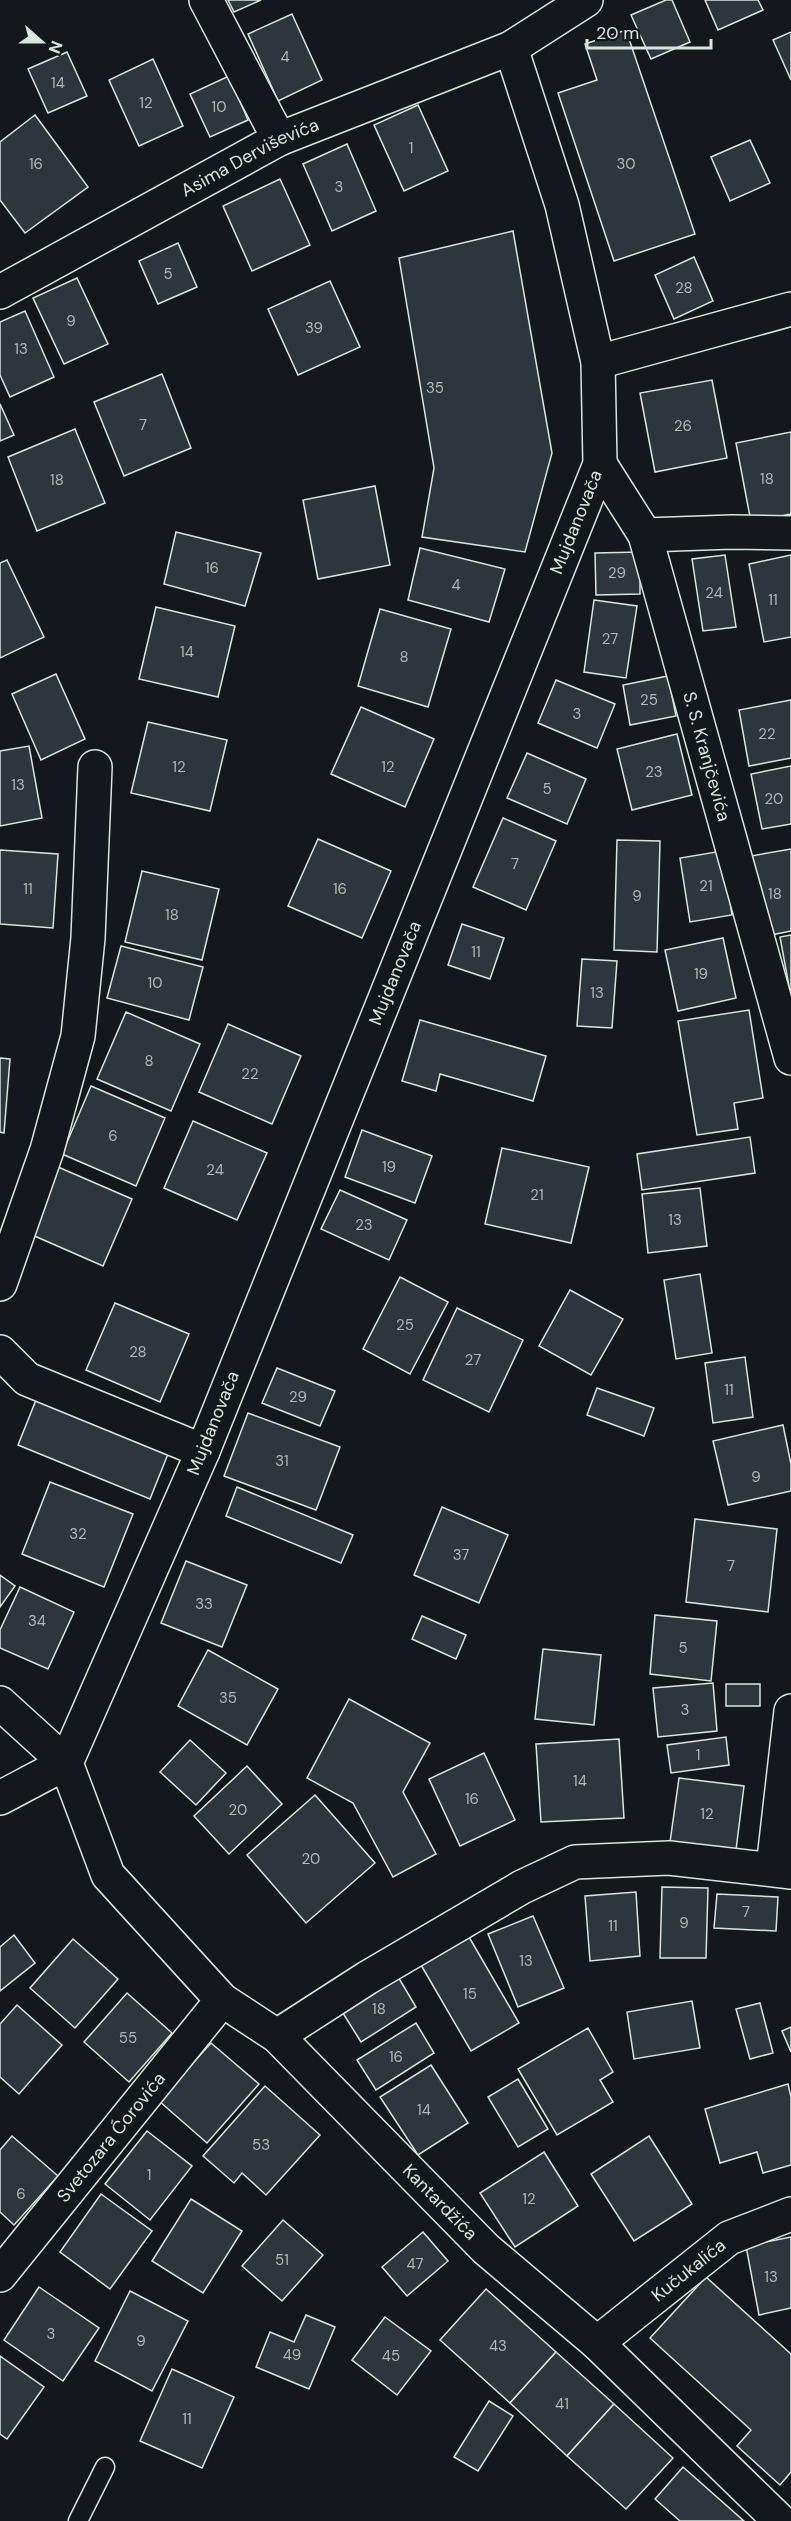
<svg xmlns="http://www.w3.org/2000/svg" width="791" height="2521" font-family="'DM Sans',sans-serif">
<style>
.building{fill:#2c363c;stroke:#d8e6dc;stroke-width:1.5}
.lines{fill:none;stroke-linecap:round;stroke-linejoin:round}
.lane-casing{stroke:#d8e6dc;stroke-width:21}
.street-casing{stroke:#d8e6dc;stroke-width:36}
.lane{stroke:#14181c;stroke-width:18}
.street{stroke:#14181c;stroke-width:33}
.labels{text-anchor:middle;dominant-baseline:central;stroke-width:4.5;stroke-linejoin:round;paint-order:stroke}
.number-label{font-size:15px;fill:#adbab4}
.street-label{font-size:18px;fill:#d8e6dc;stroke:#14181c}
</style>
<rect width="100%" height="100%" fill="#14181c"/>
<g class="building">
<polygon points="228,0 261,0 234,12"/>
<polygon points="666,0 672,0 690,42 651,59 631,15"/>
<polygon points="705,0 758,0 763,10 718,30"/>
<polygon points="292,14 322,80 278,101 248,34"/>
<polygon points="626,30 695,234 614,261 558,93 597,80 585,44"/>
<polygon points="791,32 791,80 773,40"/>
<polygon points="67,52 87,96 48,113 28,69"/>
<polygon points="153,59 183,126 139,146 109,80"/>
<polygon points="229,76 248,120 210,137 190,94"/>
<polygon points="418,105 448,171 404,191 374,125"/>
<polygon points="35,115 88,187 25,233 0,200 0,142"/>
<polygon points="750,140 770,183 730,201 711,157"/>
<polygon points="347,144 376,211 332,231 303,164"/>
<polygon points="280,179 310,245 252,271 223,206"/>
<polygon points="513,231 552,453 525,552 422,537 434,468 399,258"/>
<polygon points="178,243 197,287 158,304 139,261"/>
<polygon points="694,257 713,301 674,319 655,275"/>
<polygon points="77,278 108,344 64,364 33,298"/>
<polygon points="330,281 360,347 298,375 268,309"/>
<polygon points="25,311 54,377 10,397 0,375 0,322"/>
<polygon points="162,374 191,448 124,476 94,402"/>
<polygon points="712,380 727,458 655,472 640,393"/>
<polygon points="0,404 14,435 0,441"/>
<polygon points="75,429 105,503 37,531 8,457"/>
<polygon points="791,432 791,514 751,522 736,443"/>
<polygon points="375,486 390,565 318,579 303,500"/>
<polygon points="176,532 261,553 245,606 164,584"/>
<polygon points="420,548 505,569 489,622 408,600"/>
<polygon points="640,552 640,594 596,595 595,553"/>
<polygon points="725,555 736,627 703,631 692,559"/>
<polygon points="791,555 791,637 764,642 749,564"/>
<polygon points="7,560 44,637 0,658 0,563"/>
<polygon points="594,600 637,606 626,678 584,672"/>
<polygon points="156,607 235,626 218,697 139,679"/>
<polygon points="380,609 451,629 428,707 358,686"/>
<polygon points="56,674 85,739 41,760 12,694"/>
<polygon points="668,676 676,716 630,725 623,685"/>
<polygon points="556,680 615,704 597,748 538,723"/>
<polygon points="791,700 791,758 749,766 739,710"/>
<polygon points="361,707 434,739 405,807 331,774"/>
<polygon points="148,722 227,740 210,811 131,793"/>
<polygon points="677,734 692,795 632,810 617,749"/>
<polygon points="29,746 42,818 0,826 0,751"/>
<polygon points="527,753 586,779 567,824 507,798"/>
<polygon points="791,766 791,824 762,829 751,774"/>
<polygon points="503,818 556,841 526,910 473,887"/>
<polygon points="318,839 391,871 362,938 288,906"/>
<polygon points="617,840 660,841 657,952 614,950"/>
<polygon points="791,849 791,931 766,936 751,856"/>
<polygon points="0,850 58,854 53,928 0,924"/>
<polygon points="722,851 732,915 690,922 680,858"/>
<polygon points="142,871 219,889 202,960 125,942"/>
<polygon points="462,924 504,938 490,979 448,965"/>
<polygon points="791,935 791,997 780,937"/>
<polygon points="723,938 736,998 678,1011 665,950"/>
<polygon points="121,946 203,967 189,1020 107,998"/>
<polygon points="582,959 617,961 612,1028 577,1026"/>
<polygon points="749,1010 763,1098 734,1103 738,1129 697,1135 678,1021"/>
<polygon points="126,1012 200,1044 171,1111 97,1079"/>
<polygon points="420,1020 546,1056 533,1101 440,1074 436,1091 402,1081"/>
<polygon points="228,1024 301,1056 272,1124 199,1092"/>
<polygon points="0,1058 10,1059 4,1133 0,1132"/>
<polygon points="91,1086 165,1118 136,1186 62,1154"/>
<polygon points="193,1121 267,1153 237,1220 164,1188"/>
<polygon points="362,1130 432,1156 415,1203 345,1177"/>
<polygon points="750,1137 755,1173 642,1190 637,1154"/>
<polygon points="502,1148 589,1167 571,1243 485,1224"/>
<polygon points="58,1167 132,1199 103,1266 30,1234"/>
<polygon points="700,1188 707,1246 648,1253 642,1194"/>
<polygon points="340,1190 407,1220 389,1260 321,1229"/>
<polygon points="700,1274 712,1353 676,1359 664,1280"/>
<polygon points="400,1277 448,1302 410,1374 363,1349"/>
<polygon points="570,1290 623,1319 591,1375 539,1346"/>
<polygon points="115,1303 189,1334 160,1402 86,1370"/>
<polygon points="457,1308 523,1340 489,1412 423,1380"/>
<polygon points="745,1357 753,1417 713,1423 705,1363"/>
<polygon points="277,1368 335,1391 320,1426 262,1403"/>
<polygon points="597,1388 654,1408 644,1436 587,1415"/>
<polygon points="36,1400 168,1454 150,1499 18,1445"/>
<polygon points="248,1413 340,1447 316,1510 224,1476"/>
<polygon points="783,1425 791,1464 791,1491 728,1505 713,1441"/>
<polygon points="50,1482 133,1514 104,1587 22,1554"/>
<polygon points="237,1487 353,1535 341,1563 226,1516"/>
<polygon points="442,1507 508,1535 479,1603 414,1575"/>
<polygon points="695,1519 777,1529 768,1612 686,1602"/>
<polygon points="186,1561 247,1585 222,1647 161,1623"/>
<polygon points="0,1575 15,1586 0,1607"/>
<polygon points="20,1587 74,1612 48,1669 0,1648 0,1630"/>
<polygon points="655,1615 717,1621 711,1681 650,1674"/>
<polygon points="422,1616 466,1635 456,1659 412,1639"/>
<polygon points="543,1649 601,1655 594,1725 535,1719"/>
<polygon points="208,1650 278,1689 247,1745 178,1706"/>
<polygon points="713,1683 717,1731 658,1737 653,1688"/>
<rect x="726" y="1684" width="34" height="22"/>
<polygon points="349,1699 430,1743 403,1792 436,1854 393,1877 353,1803 307,1778"/>
<polygon points="726,1737 729,1765 671,1773 667,1745"/>
<polygon points="619,1739 624,1818 541,1822 536,1744"/>
<polygon points="190,1740 226,1773 196,1805 160,1772"/>
<polygon points="484,1753 515,1820 460,1846 429,1779"/>
<polygon points="247,1766 282,1804 229,1854 194,1816"/>
<polygon points="679,1778 744,1786 736,1850 670,1842"/>
<polygon points="315,1795 375,1863 306,1923 247,1855"/>
<polygon points="662,1887 708,1888 706,1958 660,1958"/>
<polygon points="636,1892 640,1956 590,1961 585,1896"/>
<polygon points="717,1894 778,1897 776,1931 714,1928"/>
<polygon points="533,1916 564,1988 518,2007 488,1934"/>
<polygon points="14,1935 35,1963 0,1991 0,1947"/>
<polygon points="469,1937 519,2023 471,2051 421,1965"/>
<polygon points="73,1939 118,1979 75,2028 30,1988"/>
<polygon points="397,1975 416,2007 361,2042 341,2010"/>
<polygon points="127,1993 172,2033 129,2082 84,2042"/>
<polygon points="692,2001 700,2048 634,2059 627,2012"/>
<polygon points="760,2003 773,2053 750,2059 736,2009"/>
<polygon points="17,2005 62,2045 19,2094 0,2077 0,2024"/>
<polygon points="416,2023 434,2053 376,2090 357,2060"/>
<polygon points="791,2027 791,2052 782,2031"/>
<polygon points="588,2028 613,2072 600,2080 613,2102 557,2135 518,2069"/>
<polygon points="211,2043 259,2084 207,2143 159,2101"/>
<polygon points="431,2065 468,2123 418,2155 380,2097"/>
<polygon points="518,2079 548,2129 518,2147 488,2097"/>
<polygon points="788,2084 791,2097 791,2165 763,2173 757,2152 720,2163 705,2109"/>
<polygon points="265,2086 320,2135 266,2195 242,2173 234,2183 203,2156"/>
<polygon points="147,2131 192,2166 150,2220 105,2184"/>
<polygon points="12,2136 58,2176 14,2225 0,2212 0,2150"/>
<polygon points="649,2136 692,2204 634,2241 591,2174"/>
<polygon points="544,2152 578,2206 515,2247 480,2193"/>
<polygon points="101,2194 152,2231 110,2289 60,2252"/>
<polygon points="191,2199 242,2231 203,2293 152,2261"/>
<polygon points="283,2220 323,2255 282,2301 242,2266"/>
<polygon points="423,2232 448,2261 407,2296 382,2267"/>
<polygon points="791,2237 791,2308 759,2315 746,2246"/>
<polygon points="706,2277 791,2354 791,2472 780,2485 737,2446 751,2430 650,2338"/>
<polygon points="39,2287 99,2328 63,2381 4,2340"/>
<polygon points="486,2289 556,2352 510,2403 440,2340"/>
<polygon points="130,2291 188,2321 152,2391 95,2361"/>
<polygon points="306,2315 335,2327 309,2389 256,2367 270,2332 294,2342"/>
<polygon points="385,2317 431,2351 397,2395 352,2360"/>
<polygon points="556,2352 614,2404 567,2456 510,2403"/>
<polygon points="0,2356 44,2387 7,2439 0,2434"/>
<polygon points="172,2369 234,2397 202,2468 140,2441"/>
<polygon points="489,2401 513,2416 478,2471 454,2457"/>
<polygon points="614,2404 673,2458 626,2509 567,2456"/>
<polygon points="683,2467 744,2521 680,2521 655,2499"/>
</g>
<g class="lines">
<g class="lane-casing">
<polyline id="lane" points="78,2521 105,2467"/>
</g>
<g class="street-casing">
<g id="street">
<polyline points="206,0 279,139"/>
<path id="s1" d="M511 48 562 205 598 362 600 464 203 1451 66 1763 108 1875 222 2000 277 2036 486 2249 597 2343 780 2521"/>
<path id="s2" d="M0 292 279 139 511 48 586 0"/>
<polyline points="598,362 791,309"/>
<path id="s3" d="M600 464 645 535 791 1058"/>
<polyline points="645,535 732,532 791,533"/>
<polyline points="0,1284 47,1150 78,1036 88,938 95,767"/>
<polyline points="0,1352 27,1379 203,1451"/>
<polyline points="0,1703 66,1763 0,1798"/>
<polyline points="773,1868 791,1711"/>
<polyline points="277,2036 367,1978 522,1887 575,1862 669,1858 791,1872"/>
<path id="s4" d="M0 2275 222 2000"/>
<path id="s5" d="M597 2343 729 2238 791 2214"/>
</g>
</g>
<use href="#lane" class="lane"/>
<use href="#street" class="street"/>
</g>
<g class="labels">
<g class="number-label">
<text x="285" y="57">4</text>
<text x="58" y="83">14</text>
<text x="146" y="103">12</text>
<text x="219" y="107">10</text>
<text x="411" y="148">1</text>
<text x="36" y="164">16</text>
<text x="626" y="164">30</text>
<text x="339" y="187">3</text>
<text x="168" y="274">5</text>
<text x="684" y="288">28</text>
<text x="71" y="321">9</text>
<text x="314" y="328">39</text>
<text x="21" y="349">13</text>
<text x="435" y="388">35</text>
<text x="143" y="425">7</text>
<text x="683" y="426">26</text>
<text x="767" y="479">18</text>
<text x="57" y="480">18</text>
<text x="212" y="568">16</text>
<text x="617" y="573">29</text>
<text x="456" y="585">4</text>
<text x="714" y="593">24</text>
<text x="773" y="600">11</text>
<text x="610" y="639">27</text>
<text x="187" y="652">14</text>
<text x="404" y="657">8</text>
<text x="649" y="700">25</text>
<text x="577" y="714">3</text>
<text x="767" y="734">22</text>
<text x="179" y="767">12</text>
<text x="388" y="767">12</text>
<text x="654" y="772">23</text>
<text x="18" y="785">13</text>
<text x="547" y="789">5</text>
<text x="774" y="799">20</text>
<text x="515" y="864">7</text>
<text x="706" y="886">21</text>
<text x="28" y="889">11</text>
<text x="340" y="889">16</text>
<text x="775" y="894">18</text>
<text x="637" y="896">9</text>
<text x="172" y="915">18</text>
<text x="476" y="952">11</text>
<text x="701" y="974">19</text>
<text x="155" y="983">10</text>
<text x="597" y="993">13</text>
<text x="149" y="1061">8</text>
<text x="250" y="1074">22</text>
<text x="113" y="1136">6</text>
<text x="389" y="1167">19</text>
<text x="215" y="1170">24</text>
<text x="537" y="1195">21</text>
<text x="675" y="1220">13</text>
<text x="364" y="1225">23</text>
<text x="405" y="1325">25</text>
<text x="138" y="1352">28</text>
<text x="473" y="1360">27</text>
<text x="729" y="1390">11</text>
<text x="298" y="1397">29</text>
<text x="282" y="1461">31</text>
<text x="756" y="1477">9</text>
<text x="78" y="1534">32</text>
<text x="461" y="1555">37</text>
<text x="731" y="1566">7</text>
<text x="204" y="1604">33</text>
<text x="37" y="1621">34</text>
<text x="683" y="1648">5</text>
<text x="228" y="1698">35</text>
<text x="685" y="1710">3</text>
<text x="698" y="1755">1</text>
<text x="580" y="1781">14</text>
<text x="472" y="1799">16</text>
<text x="238" y="1810">20</text>
<text x="707" y="1814">12</text>
<text x="311" y="1859">20</text>
<text x="746" y="1912">7</text>
<text x="684" y="1923">9</text>
<text x="613" y="1926">11</text>
<text x="526" y="1961">13</text>
<text x="470" y="1994">15</text>
<text x="379" y="2009">18</text>
<text x="128" y="2038">55</text>
<text x="396" y="2057">16</text>
<text x="424" y="2110">14</text>
<text x="261" y="2145">53</text>
<text x="149" y="2175">1</text>
<text x="21" y="2194">6</text>
<text x="529" y="2199">12</text>
<text x="282" y="2260">51</text>
<text x="415" y="2264">47</text>
<text x="771" y="2277">13</text>
<text x="51" y="2334">3</text>
<text x="141" y="2341">9</text>
<text x="498" y="2346">43</text>
<text x="292" y="2355">49</text>
<text x="391" y="2356">45</text>
<text x="562" y="2404">41</text>
<text x="187" y="2419">11</text>
</g>
<g class="street-label">
<text stroke="none"><textPath href="#s2" startOffset="284">Asima Derviševića</textPath></text>
<text transform="translate(576 522) rotate(-68)">Mujdanovača</text>
<text stroke="none"><textPath href="#s3" startOffset="314">S. S. Kranjčevića</textPath></text>
<text transform="translate(395 973) rotate(-68)">Mujdanovača</text>
<text transform="translate(213 1423) rotate(-68)">Mujdanovača</text>
<text stroke="none"><textPath href="#s4" startOffset="177">Svetozara Ćorovića</textPath></text>
<text stroke="none"><textPath href="#s1" startOffset="2420">Kantardžića</textPath></text>
<text stroke="none"><textPath href="#s5" startOffset="117">Kučukalića</textPath></text>
</g>
</g>
<g transform="translate(42 42) rotate(111)" stroke="#14181c" stroke-width="4.5" paint-order="stroke">
<path d="M0-4.5L10 22L0 15L-10 22Z" fill="#d8e6dc"/>
<text y="-9" font-size="16" font-weight="bold" text-anchor="middle" fill="#d8e6dc">N</text>
</g>
<path d="M587 39v9h124v-9" fill="none" stroke="#d8e6dc" stroke-width="3"/>
<text x="596" y="39" font-size="18" fill="#d8e6dc" stroke="#14181c" stroke-width="4.5" paint-order="stroke">20 m</text>
</svg>
